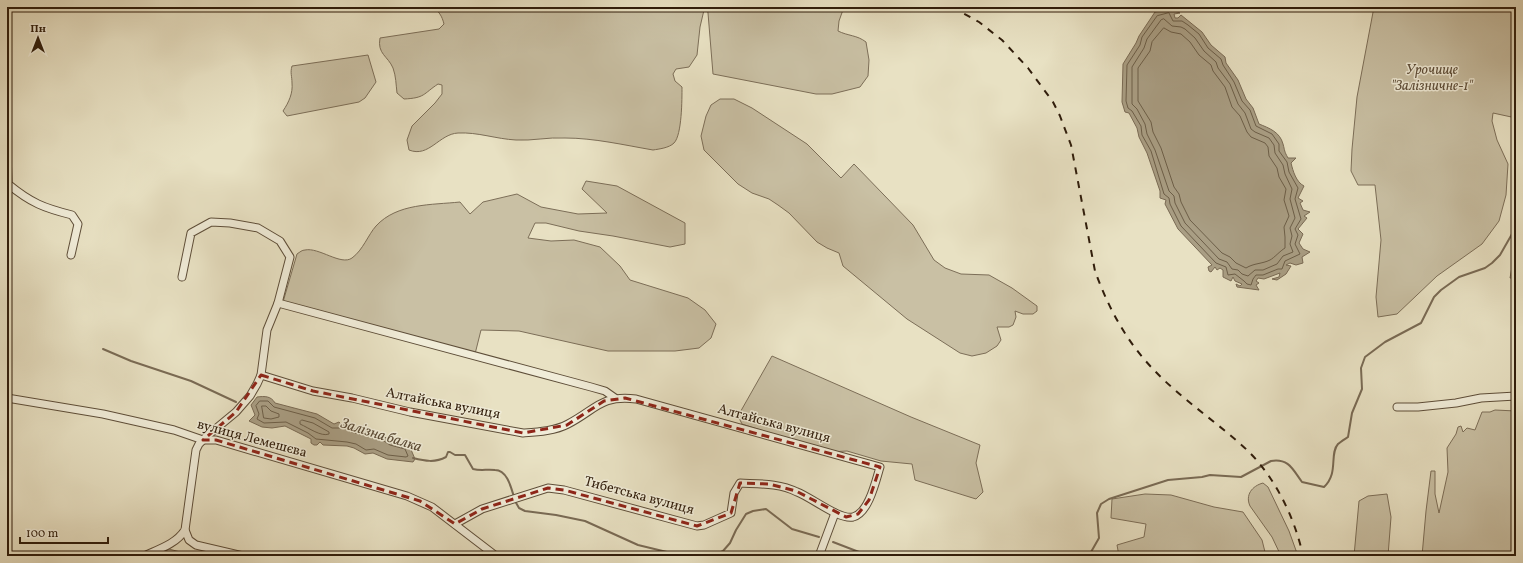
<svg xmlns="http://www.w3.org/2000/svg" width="1523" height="563" font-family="Vollkorn,serif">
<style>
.green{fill:#c9c0a4;stroke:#7c6e58}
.water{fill:#a99e84;stroke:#796a54}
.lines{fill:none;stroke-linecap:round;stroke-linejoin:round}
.shore{stroke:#6c5e48;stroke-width:1}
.stream{stroke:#796a54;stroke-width:2}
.minor-casing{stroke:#5e4e39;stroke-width:9}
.minor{stroke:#f0ecd8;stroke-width:7}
.rail{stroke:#301d0b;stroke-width:2;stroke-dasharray:7 7;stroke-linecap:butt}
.marked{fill:none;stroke:#8f2418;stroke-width:3;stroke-dasharray:8 5;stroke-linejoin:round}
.labels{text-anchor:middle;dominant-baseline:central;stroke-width:3;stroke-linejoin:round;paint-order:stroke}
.park-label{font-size:14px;font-style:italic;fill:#5e4e39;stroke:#f0ecd8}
.street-label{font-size:14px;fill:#301d0b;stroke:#f0ecd8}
.water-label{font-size:15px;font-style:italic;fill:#5a4a35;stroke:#f0ecd8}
</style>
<rect width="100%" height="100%" fill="#e8e1c3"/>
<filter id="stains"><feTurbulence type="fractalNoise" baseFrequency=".005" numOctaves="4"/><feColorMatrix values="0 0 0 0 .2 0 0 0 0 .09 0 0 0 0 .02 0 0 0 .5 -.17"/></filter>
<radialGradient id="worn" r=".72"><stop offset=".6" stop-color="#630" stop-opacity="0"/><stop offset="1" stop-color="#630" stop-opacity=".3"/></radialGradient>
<g class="green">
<path d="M432 7H844L839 21 838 31C848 36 857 35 866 42L869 60 868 76 860 87 832 94H816L713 74 708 13 707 9 704 10 700 27 697 55 689 67 676 69 673 74 675 81 682 87C682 99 682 135 674 143 669 148 659 149 653 150 624 145 594 138 565 138 548 137 532 141 516 140 496 139 478 132 458 133 439 134 429 158 409 150L407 140 412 126 435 103 442 94V85L438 84C423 94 425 98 404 99L397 93C396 85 396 76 393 68 388 56 377 54 380 38L439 29 444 24C442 16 439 11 432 7Z"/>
<polygon points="1374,7 1516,7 1516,118 1493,113 1492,121 1497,140 1508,164 1506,195 1499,221 1482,244 1437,276 1397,314 1378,317 1376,297 1381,240 1375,185 1358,185 1351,171 1352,149 1357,97"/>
<path d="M368 55 376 82 365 98 359 102 287 116 283 111C289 102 293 93 292 83 292 76 290 73 292 66Z"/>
<polygon points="720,99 734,99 752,108 807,144 841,178 854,164 913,225 934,260 945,268 961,274 989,275 1012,288 1037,306 1037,311 1033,314 1023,314 1015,311 1016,317 1013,325 1009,327 997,327 1001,340 997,346 986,353 972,356 960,353 907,319 843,266 839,253 827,248 817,242 789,213 778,205 769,199 752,193 738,184 704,150 701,136 706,116 711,105"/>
<path d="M586 181 617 186 685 223V244L670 247 613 236 579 231 546 223H535L528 238 551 241 574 240 600 247 620 266 630 280 688 298 705 310 716 324 711 338 699 348 675 351H608L519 331 481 330 475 354 283 302 297 254C300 252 302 250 305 250 319 247 341 266 352 258 363 250 368 235 376 226 397 203 432 205 460 202L470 214 483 202 517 194 541 207 578 214 607 213 582 189Z"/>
<polygon points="1516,245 1516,278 1510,278"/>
<polygon points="772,356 911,417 980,445 976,463 983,492 976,499 915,480 912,464 881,461 847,451 828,452 742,424 738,416"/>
<polygon points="1495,410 1516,411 1516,556 1422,556 1426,511 1431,471 1435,471 1435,494 1439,513 1448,472 1447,448 1456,434 1458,427 1461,426 1463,432 1467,428 1475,430 1482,412 1490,412"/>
<path d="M1263 483 1268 487 1289 531 1298 556H1281L1272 537 1250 506C1245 495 1252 486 1263 483Z"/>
<polygon points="1145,494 1171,495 1214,507 1243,512 1262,540 1266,556 1119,556 1117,545 1144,537 1146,524 1111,518 1112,499"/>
<polygon points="1387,494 1391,517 1388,556 1354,556 1359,501 1368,496"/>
<polygon points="169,549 195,556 156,556"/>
</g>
<g class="water">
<path d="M1169 9 1180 13 1174 14 1175 18H1178L1181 15 1202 32 1211 45 1225 57 1226 63 1238 80 1246 99 1253 108 1259 124C1269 128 1280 132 1283 144 1285 151 1284 151 1288 158H1296L1291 163C1293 171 1296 182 1304 186L1298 198 1303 201 1300 203 1303 210 1310 212 1304 216 1307 218 1298 229 1303 234 1299 243 1303 249 1310 252 1302 257 1303 263 1296 265 1290 263 1286 265 1291 266 1286 274 1277 280 1272 279 1279 277 1280 273 1264 279 1258 278 1256 281 1259 283 1256 285 1259 290 1237 287 1236 284 1240 286 1242 284 1235 281 1233 277 1231 281 1223 277V270L1220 268 1217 270 1215 267 1211 272 1209 271 1208 267 1212 265 1178 229 1165 204 1166 200 1160 198V191L1147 153 1139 137 1137 128 1129 113 1125 112 1122 102 1123 64 1136 43 1139 36 1155 12Z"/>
<path d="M257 397C265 396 271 396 275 403L317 414 334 424 339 422 342 425 347 423 353 428 380 434 391 441 409 445 415 459 413 462 387 459 373 453 365 454 354 448 347 446 323 445 320 442 317 445H314L311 443V439L285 426 272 428 262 427 249 421 255 415 251 405Z"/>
</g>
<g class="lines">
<g class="shore">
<polygon points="1169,13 1173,21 1182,21 1188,25 1199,34 1208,48 1221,59 1223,65 1234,82 1242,101 1250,110 1256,126 1272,134 1279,144 1279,151 1287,162 1289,172 1298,188 1295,199 1301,219 1295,229 1298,235 1295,244 1300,254 1285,261 1282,269 1278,269 1263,275 1256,275 1253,279 1251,285 1247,284 1244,281 1235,274 1228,275 1226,267 1216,263 1181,226 1170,204 1169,198 1164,194 1151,151 1142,135 1141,126 1132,111 1128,108 1126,101 1127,65 1140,45 1142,37 1157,16"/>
<polygon points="1164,19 1172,26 1181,27 1185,29 1195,38 1204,51 1216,62 1218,68 1230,84 1238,104 1245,113 1251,129 1255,132 1269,138 1274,145 1275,153 1283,165 1285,174 1292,189 1290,199 1295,218 1290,228 1292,236 1290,244 1293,252 1283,256 1277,264 1263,270 1255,270 1248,276 1242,274 1238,270 1232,269 1227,262 1219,259 1185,223 1175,203 1174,196 1169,191 1155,150 1147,134 1145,124 1137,109 1132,104 1132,67 1144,48 1147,39 1161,20"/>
<path d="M1164 28 1171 32 1181 34 1190 42 1199 55 1211 65 1213 71 1225 87 1232 107 1240 116 1247 132 1251 137 1265 143 1268 147 1269 156 1277 168 1279 177 1286 189 1284 200 1289 216 1284 227 1285 237V248C1280 251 1274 258 1270 260 1262 264 1254 263 1246 268L1236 263 1230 257 1222 253 1190 220 1181 202 1179 194 1174 187 1161 148 1153 132 1151 122 1138 101V68L1150 51 1152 42Z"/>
<polygon points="260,401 268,401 274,407 315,418 332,428 347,428 351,432 381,439 390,445 405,449 408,456 406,457 388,455 374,449 366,450 356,444 347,442 316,439 308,433 286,422 264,423 257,419 259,414 256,406"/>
<polygon points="262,406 266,406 271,411 279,414 279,417 271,419 264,418"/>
<path d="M302 420 313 423 329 432V434C321 437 309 428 300 424V422Z"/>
</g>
<g class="stream">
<polyline points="103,349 131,361 191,381 236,402"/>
<path d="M413 458C425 461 435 463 446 457L448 452H450L455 455H465L473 469C481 471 487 469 495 470 507 470 511 487 514 497"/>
<polyline points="515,501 519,508 525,511 556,515 585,521 638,545 671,553 685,555 713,556 723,551 730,543 736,530 746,514 753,511 766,509 792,529 819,537"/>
<polyline points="833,542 859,552"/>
<path d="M1087 556 1091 552 1099 538 1097 513 1101 504 1109 499 1168 480 1202 477 1210 475 1241 477 1271 461C1289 458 1293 470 1302 482L1324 487C1339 473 1329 454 1338 444 1340 442 1345 439 1348 437L1352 413 1362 389 1361 368 1365 357 1385 342 1421 323 1434 297 1441 290 1459 277 1485 268 1492 263 1500 255 1516 227"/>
</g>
<g class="minor-casing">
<g id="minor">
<path d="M7 148 8 184C31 203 44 208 72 215L78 224 71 255"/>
<polyline points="278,303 591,387 605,391 615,398"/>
<path d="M261 375 313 391 352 398 410 412 523 433C537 432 555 431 568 424 597 409 600 395 636 399L880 467C876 480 869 513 853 517 839 520 811 497 797 492 779 483 759 484 740 483L734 493 731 513 704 525 697 526 564 490 548 488 482 509 455 524"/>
<polyline points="7,398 103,414 174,430 203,440 216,440 407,496 432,507 496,556"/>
<polyline points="1397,407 1418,407 1456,403 1481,398 1516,396"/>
<polyline points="185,530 189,540 196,545 243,556"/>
<path d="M144 556C159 549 176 544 185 530L196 450 199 444 207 436 236 412 250 396 257 384 261 375 267 330 278 303 290 257 280 241 258 228 230 223 211 222 191 233 182 277"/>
<polyline points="819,556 835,513"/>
</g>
</g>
<use href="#minor" class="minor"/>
<path class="rail" d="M952 7 979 22 1002 40 1028 68 1053 102 1060 116 1071 145 1095 271C1108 307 1126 341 1153 369 1181 399 1217 422 1247 450 1275 477 1295 518 1303 556"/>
</g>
<path class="marked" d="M261 375 313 391 523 433 567 425 604 401 625 398 880 467 869 500 858 514 846 517 796 491 769 484 740 483 731 513 697 526 564 490 548 488 482 509 455 524 420 501 216 440H203L236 412Z"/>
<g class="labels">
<g class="park-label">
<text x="1432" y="70">Урочище<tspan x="1432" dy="16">"Залізничне-1"</tspan></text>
</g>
<g class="street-label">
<text transform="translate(443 404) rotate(11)">Алтайська вулиця</text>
<text transform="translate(774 424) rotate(15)">Алтайська вулиця</text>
<text transform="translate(252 439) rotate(15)">вулиця Лемешєва</text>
<text transform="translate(639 496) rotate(15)">Тибетська вулиця</text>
</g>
<g class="water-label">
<text transform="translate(381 436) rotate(17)">Залізна балка</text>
</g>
</g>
<rect width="1523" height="563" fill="none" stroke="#e8e1c3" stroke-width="24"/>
<rect x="8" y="8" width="1507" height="547" fill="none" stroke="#301d0b" stroke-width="2"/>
<rect x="12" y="12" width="1499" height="539" fill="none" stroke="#301d0b"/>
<g transform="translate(38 38)" stroke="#f0ecd8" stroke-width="3" paint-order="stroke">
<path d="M0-3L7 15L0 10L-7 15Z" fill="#301d0b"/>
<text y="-6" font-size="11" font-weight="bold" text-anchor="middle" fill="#301d0b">Пн</text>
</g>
<path d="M20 537v6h88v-6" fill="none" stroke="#301d0b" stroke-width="2"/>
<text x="26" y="537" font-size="12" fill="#301d0b" stroke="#f0ecd8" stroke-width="3" paint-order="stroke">100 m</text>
<rect width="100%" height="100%" filter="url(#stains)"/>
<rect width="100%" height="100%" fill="url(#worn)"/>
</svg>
